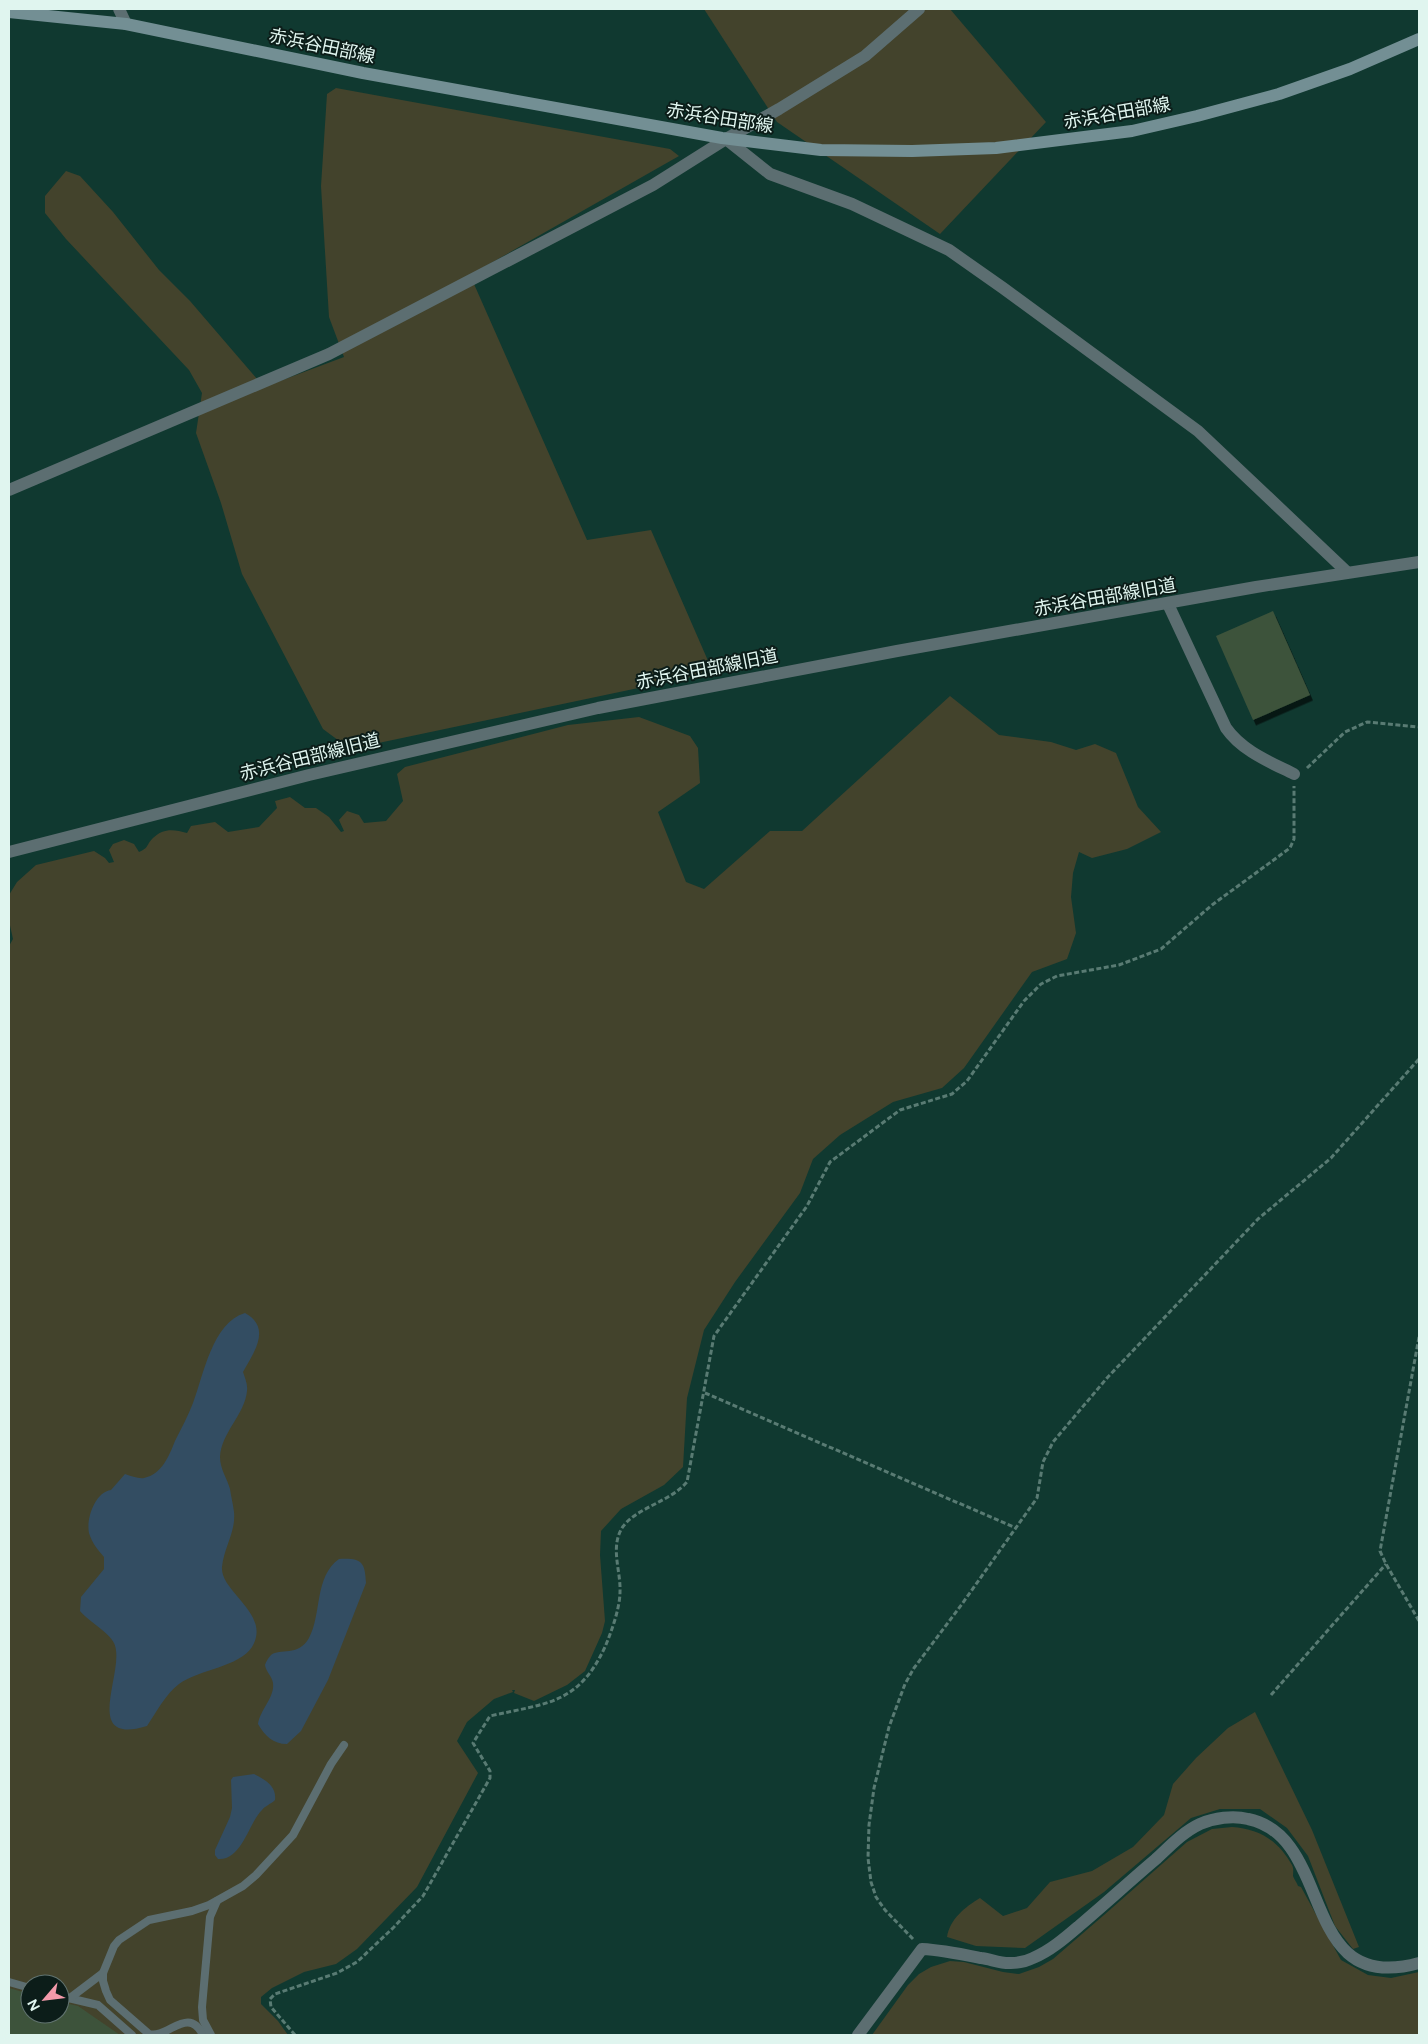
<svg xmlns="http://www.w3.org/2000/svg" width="1428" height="2044" font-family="Figtree,'Noto Sans JP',sans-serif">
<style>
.green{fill:#43432c;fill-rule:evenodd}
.water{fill:#334d62}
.building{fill:#3d533b;filter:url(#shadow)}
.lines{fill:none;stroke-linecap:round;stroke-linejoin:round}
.path{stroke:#597b73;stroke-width:3;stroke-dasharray:5 2.5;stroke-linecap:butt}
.lane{stroke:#5c6e71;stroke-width:8}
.street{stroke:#5c6e71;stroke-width:12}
.secondary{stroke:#738f94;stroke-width:12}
.labels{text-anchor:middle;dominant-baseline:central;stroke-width:4;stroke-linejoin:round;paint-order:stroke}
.street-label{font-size:18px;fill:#e0f5ef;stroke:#0c1d19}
</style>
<defs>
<filter id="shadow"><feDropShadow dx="3" dy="5.5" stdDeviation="0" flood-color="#0009"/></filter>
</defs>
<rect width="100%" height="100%" fill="#103930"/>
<g class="green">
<polygon points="704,9 950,9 1046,122 940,234 777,122"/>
<polygon points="336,88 670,149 679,156 470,275 587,540 651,530 709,663 700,675 350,749 323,729 242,574 221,503 196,433 202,393 189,370 66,239 45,213 45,196 66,171 80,176 113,212 159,270 190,301 264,387 344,357 329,317 321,186 327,94"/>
<path d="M950 696 999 735 1051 742 1076 750 1095 744 1116 753 1138 807 1161 832 1127 849 1092 858 1079 852 1073 873 1071 897 1076 933 1067 959 1032 972 964 1068 942 1088 893 1102 840 1135 813 1159 800 1193 735 1282 704 1330 687 1398 683 1467 664 1485 621 1509 601 1531 600 1555 605 1621 602 1633 585 1671 567 1685 534 1701 514 1693 515 1690H512L513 1692 494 1699 467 1722 457 1741 478 1773 417 1887 357 1949 336 1964 304 1972 272 1988 261 1997V2004L278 2021 288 2035H9V946L13 939 9 921V895L17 882 36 865 94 851 105 858 109 863 114 862 109 850 113 844 124 840 134 844 139 852C149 848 146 845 153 838 163 828 174 829 187 833L191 826 215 822 228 832 259 827 277 808 275 801 290 797 305 808H316L329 817 341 832 344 831 339 820 347 811 359 815 364 823 386 821 403 801 397 774 405 767 568 725 639 717 690 736 698 748 700 783 658 812 686 882 704 889 770 831H802ZM30 1984H60V2014H30Z"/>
<path d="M1255 1712 1312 1830 1359 1947 1353 1949 1335 1926 1308 1856 1287 1828 1260 1809H1220L1191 1818 1104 1892 1025 1948 976 1946 947 1937C950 1919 965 1907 980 1898L1003 1916 1027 1908 1050 1882 1092 1871 1133 1847 1164 1815 1173 1784 1196 1758 1228 1728Z"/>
<path d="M1232 1827C1259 1829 1278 1840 1292 1865 1294 1869 1293 1872 1293 1876 1294 1879 1297 1883 1298 1886L1301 1887 1341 1960 1368 1975 1391 1978 1419 1972V2035H872L908 1985 919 1974 931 1967 950 1961 964 1962 1003 1972 1019 1974 1039 1967 1053 1959 1104 1915 1187 1842 1212 1829Z"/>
</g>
<g class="water">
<path d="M245 1313C272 1328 254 1352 243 1372 245 1378 248 1385 247 1391 245 1414 221 1433 220 1457 220 1469 227 1478 230 1489 231 1496 233 1504 234 1512 236 1532 224 1547 222 1567 220 1592 272 1614 252 1647 239 1667 200 1669 179 1684 165 1695 157 1711 147 1726 79 1747 127 1669 114 1643 109 1632 89 1622 80 1611L81 1597 104 1569V1557C98 1550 92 1543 89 1533 86 1519 95 1492 111 1490L125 1474C131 1476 139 1479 144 1478 162 1474 169 1456 175 1441 181 1429 188 1416 193 1403 204 1374 212 1323 245 1313Z"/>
<path d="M339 1559C361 1558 365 1561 366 1583L328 1680 301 1731 287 1744C273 1744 265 1736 258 1724 260 1710 275 1697 273 1683 272 1676 266 1672 265 1665 266 1662 268 1658 271 1655 280 1648 298 1657 309 1638 322 1614 314 1577 339 1559Z"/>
<path d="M254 1774C264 1779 277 1786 275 1800 271 1804 265 1806 262 1810 249 1822 242 1861 218 1859L215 1855V1850L230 1817 232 1808 231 1780 233 1777Z"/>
</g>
<g class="building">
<polygon points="1273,611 1310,695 1253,720 1216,636"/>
<polygon points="9,1988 30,1994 30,2014 60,2014 60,2002 78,2006 120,2035 9,2035"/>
</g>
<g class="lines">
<g class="path">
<polyline points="1307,768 1345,732 1367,722 1419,727"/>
<polyline points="1419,1337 1380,1551 1386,1564 1419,1621"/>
<polyline points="705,1393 1016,1528"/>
<polyline points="1271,1695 1386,1564"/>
<polyline points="913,1939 885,1910 876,1897 871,1882 868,1858 869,1825 874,1788 889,1727 905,1684 914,1668 962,1604 1037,1498 1043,1462 1053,1442 1107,1378 1258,1219 1331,1158 1419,1059"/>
<path d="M295 2035 271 2007 270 1999 275 1994 337 1973 357 1962 394 1927 423 1896 490 1778V1771L473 1743 490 1716C546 1703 578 1705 605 1647 611 1633 620 1608 620 1592 621 1571 610 1548 622 1528 635 1508 670 1502 687 1482L714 1336 807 1206 830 1162 900 1110 952 1094 967 1081 1024 1001 1041 984 1057 976 1119 965 1161 949 1212 905 1290 848 1294 839V786"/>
</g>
<g class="lane">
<polyline points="9,1982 30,1988"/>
<polyline points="60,1996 98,2005 132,2035"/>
<polyline points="70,1998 103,1973"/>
<path d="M203 2035C188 2005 168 2039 149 2034L110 2000 106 1991 103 1981V1973L114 1946 119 1940 149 1920 192 1911 209 1905 243 1886 256 1875 293 1835 331 1764 344 1745"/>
<polyline points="211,2035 203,2020 202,2007 210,1917 217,1901"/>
</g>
<g class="street">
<polyline points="119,9 126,24"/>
<polyline points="726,139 770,174 852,204 949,250 1003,288 1198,431 1347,572"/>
<polyline points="9,490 329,354 653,185 726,139 779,109 865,56 919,9"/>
<path d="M1168 604 1226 728C1242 751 1270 762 1294 774"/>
<polyline points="9,852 309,775 598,708 897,651 1256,587 1419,562"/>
<path d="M858 2035 922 1949C942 1950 961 1954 981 1958 990 1959 1002 1964 1011 1963 1017 1963 1027 1961 1033 1958 1050 1951 1065 1938 1079 1926 1105 1904 1130 1881 1156 1859 1170 1846 1183 1832 1200 1824 1214 1818 1233 1815 1248 1819 1336 1837 1297 1997 1419 1963"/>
</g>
<polyline class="secondary" points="9,12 126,24 363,73 722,138 821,150 912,151 996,148 1132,131 1197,116 1279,94 1350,69 1419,39"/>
</g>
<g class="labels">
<g class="street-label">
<text transform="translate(322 46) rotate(12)">赤浜谷田部線</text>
<text transform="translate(1117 113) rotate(-10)">赤浜谷田部線</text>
<text transform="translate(720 118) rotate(9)">赤浜谷田部線</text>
<text transform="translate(1105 597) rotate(-10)">赤浜谷田部線旧道</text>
<text transform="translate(707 669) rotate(-11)">赤浜谷田部線旧道</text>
<text transform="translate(310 757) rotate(-14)">赤浜谷田部線旧道</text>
</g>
</g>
<rect width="1428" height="2044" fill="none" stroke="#e0f5ef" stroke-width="20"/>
<g transform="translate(45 1999) rotate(242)"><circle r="24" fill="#0c1d19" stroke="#61736f"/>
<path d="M0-4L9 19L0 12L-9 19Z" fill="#f39aaa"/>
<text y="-8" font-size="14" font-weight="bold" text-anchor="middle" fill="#e0f5ef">N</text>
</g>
</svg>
